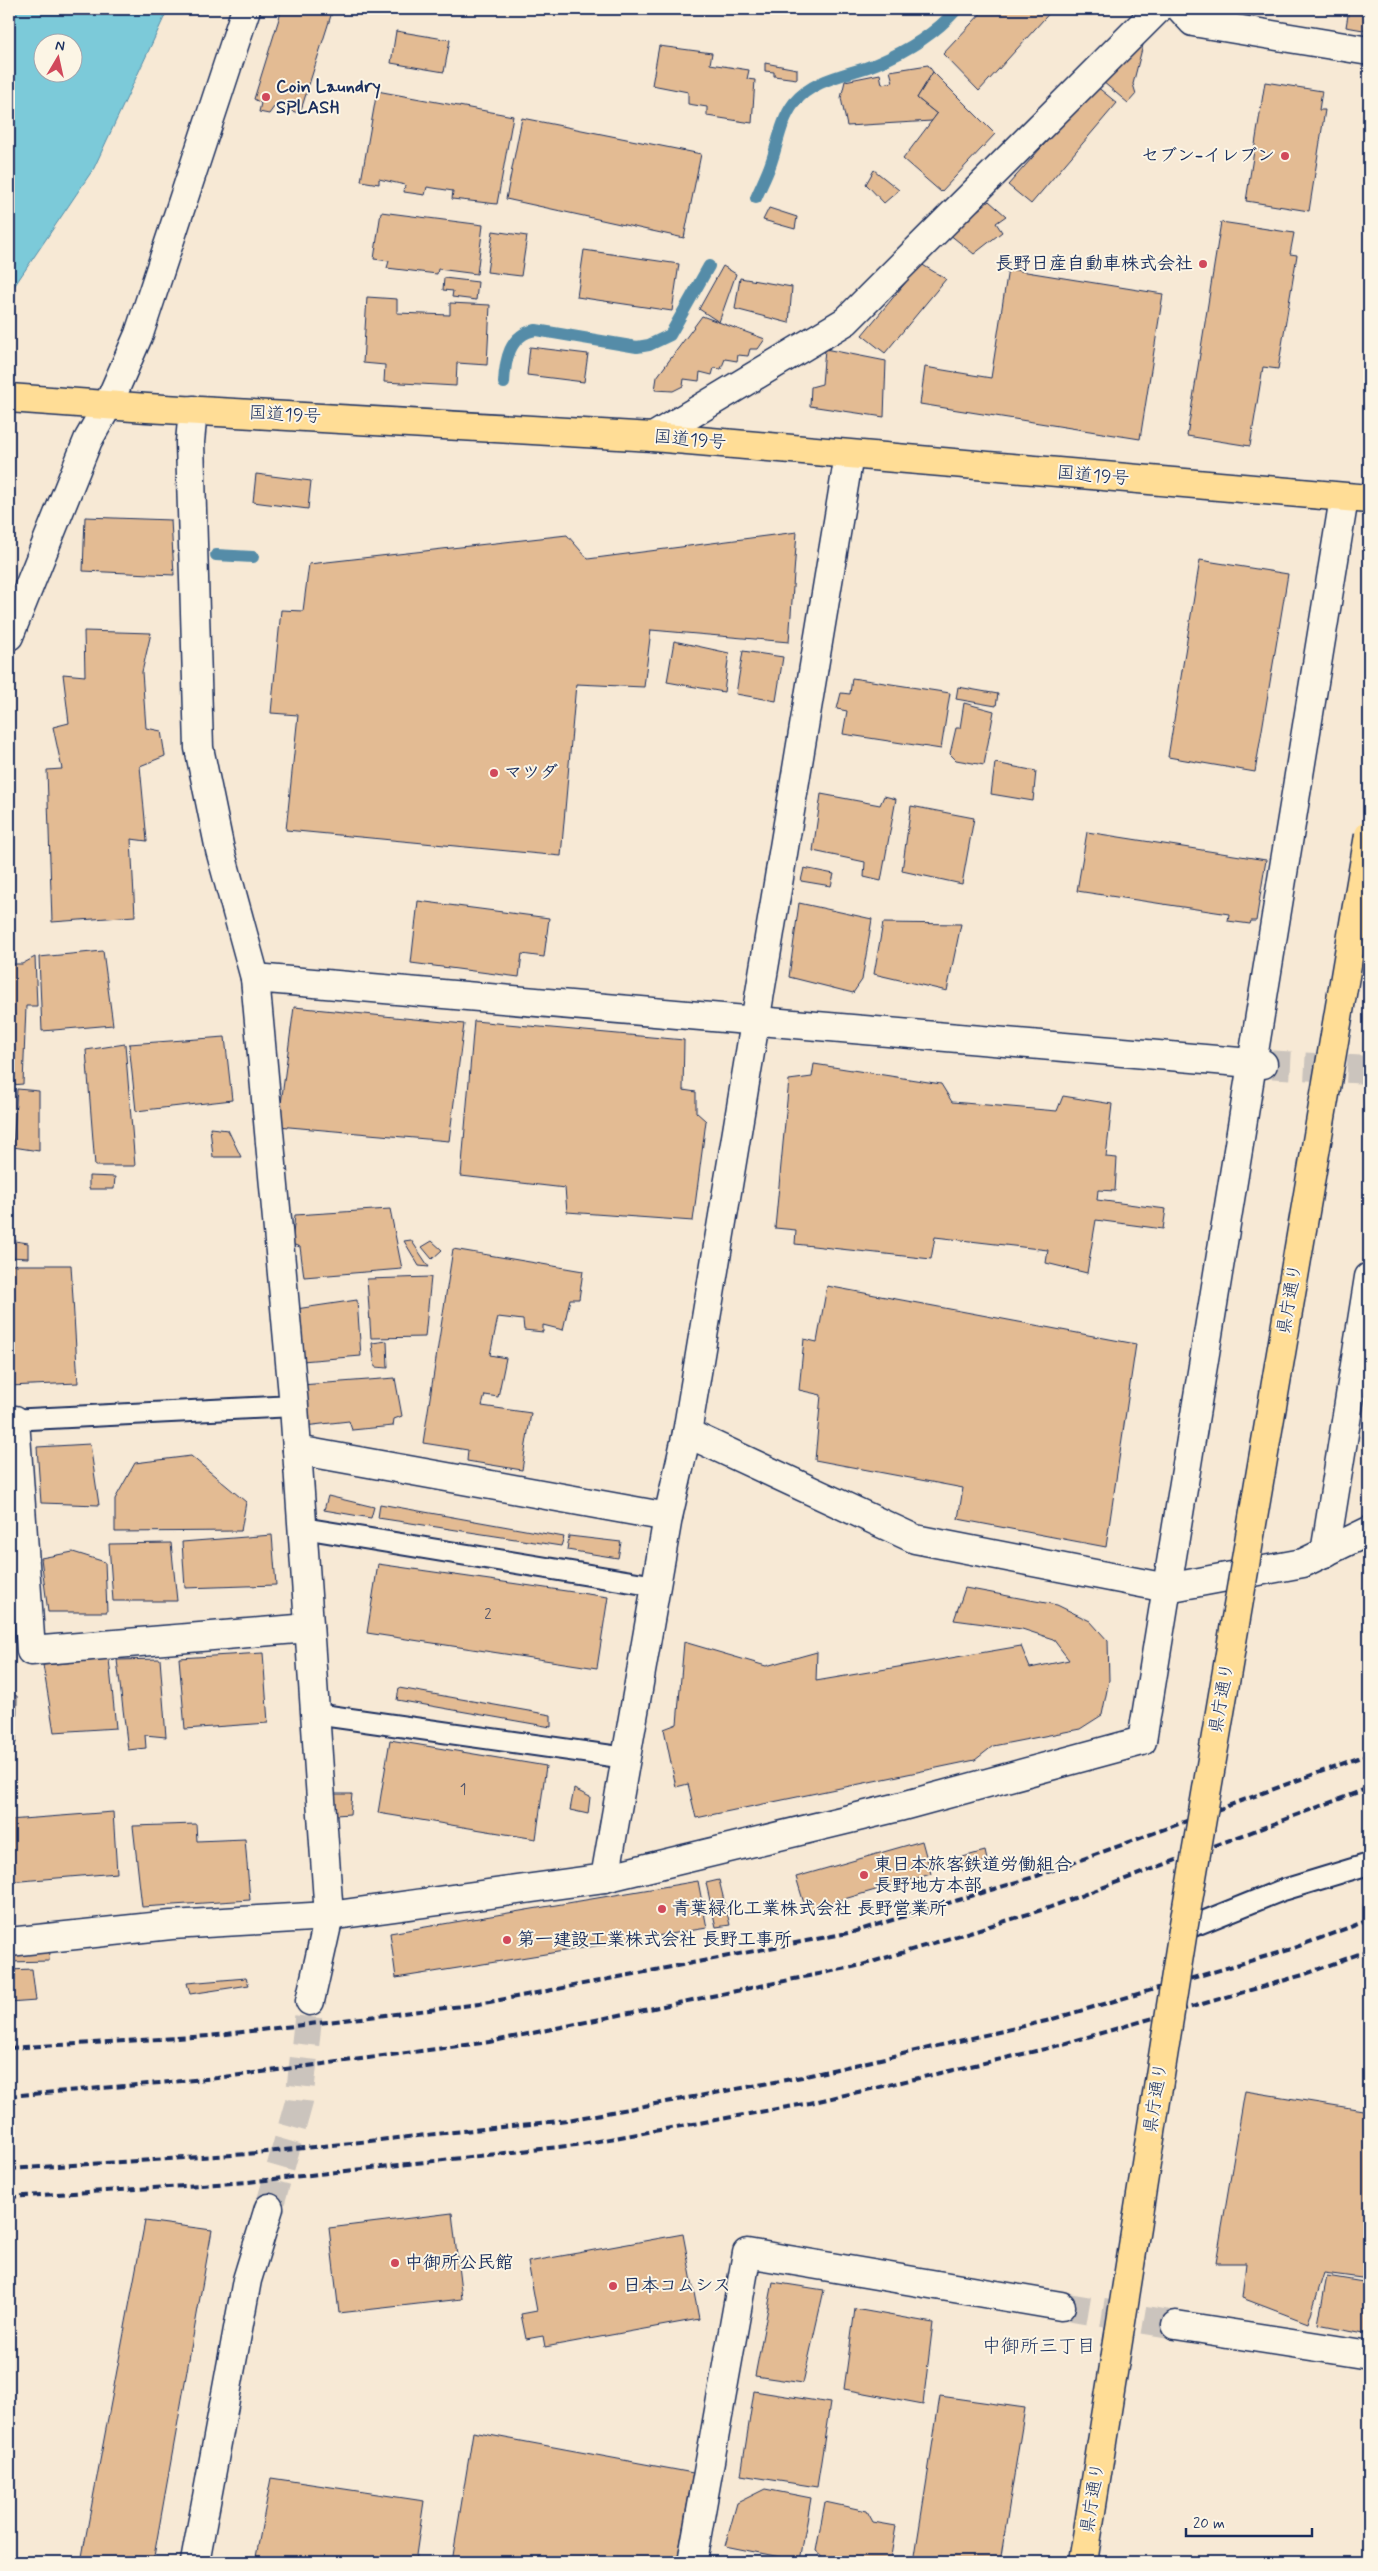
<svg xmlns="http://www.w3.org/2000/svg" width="1378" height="2571" font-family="Mynerve,'Klee One',sans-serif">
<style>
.water{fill:#7bcad9;stroke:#558ca8;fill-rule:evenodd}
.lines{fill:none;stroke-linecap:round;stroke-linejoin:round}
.stream{stroke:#558ca8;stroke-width:12}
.building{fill:#e3bb93;stroke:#1b2f5e}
.minor-tunnel{stroke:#cbc4bd;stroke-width:28;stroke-dasharray:28 14;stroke-linecap:butt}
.service-casing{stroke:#1b2f5e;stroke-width:24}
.minor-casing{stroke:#1b2f5e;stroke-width:31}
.trunk-casing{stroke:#1b2f5e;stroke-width:31}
.service{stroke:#fcf5e5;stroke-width:20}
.minor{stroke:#fcf5e5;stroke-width:28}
.trunk{stroke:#ffdd96;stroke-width:28}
.rail{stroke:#1b2f5e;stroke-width:4;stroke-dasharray:8 4;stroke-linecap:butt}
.trunk-bridge-casing{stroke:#1b2f5e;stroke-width:31;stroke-linecap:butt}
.trunk-bridge{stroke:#ffdd96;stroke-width:28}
.poi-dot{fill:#d1495b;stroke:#fcf5e5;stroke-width:2}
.labels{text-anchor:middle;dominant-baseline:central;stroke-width:4;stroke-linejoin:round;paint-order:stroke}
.number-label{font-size:15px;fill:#4d526b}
.poi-label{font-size:18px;font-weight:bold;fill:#1b2f5e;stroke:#fcf5e5;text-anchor:start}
.street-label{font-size:18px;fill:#1b2f5e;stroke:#fcf5e5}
.neighbourhood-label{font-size:19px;fill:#1b2f5e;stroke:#fcf5e5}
</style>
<rect width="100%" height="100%" fill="#f7e9d5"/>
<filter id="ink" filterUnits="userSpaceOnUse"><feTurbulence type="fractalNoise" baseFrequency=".02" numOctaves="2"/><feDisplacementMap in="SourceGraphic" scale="10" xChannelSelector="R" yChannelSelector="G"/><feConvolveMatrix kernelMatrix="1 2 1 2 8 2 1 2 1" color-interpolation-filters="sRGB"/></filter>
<g filter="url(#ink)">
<path class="water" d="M12 9H168L94 168 9 294V16ZM42 42H72V72H42Z"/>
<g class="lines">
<g class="stream">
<path d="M756 198C761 186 767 175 771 163 778 143 781 120 794 103 814 78 849 75 876 64 905 52 936 33 957 9"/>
<path d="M504 383C505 361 509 334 536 330L637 347 649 345 670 335 709 266"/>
<polyline points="216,555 253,557"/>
</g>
</g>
<g class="building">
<polygon points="282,9 333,9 300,113 274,107 269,114 259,112 261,103 254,99"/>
<polygon points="985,9 1053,9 979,91 943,54"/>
<polygon points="1349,9 1369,9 1369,31 1346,27"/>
<polygon points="396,31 450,40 444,72 391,63"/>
<polygon points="1143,45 1133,84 1136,94 1128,103 1103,82"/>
<polygon points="659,46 712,53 710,64 749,70 747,79 755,80 752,123 707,116 707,107 688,104 688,92 652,85"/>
<polygon points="765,63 797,69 797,79 774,76 774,72 765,71"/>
<polygon points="928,65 933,72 917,98 937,114 932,121 847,126 841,98 845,81 880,74 882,84 893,82 890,71"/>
<polygon points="933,72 995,134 941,192 903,159 937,114 917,98"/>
<polygon points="1265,82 1322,91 1319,110 1325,110 1309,211 1246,201"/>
<polygon points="1096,86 1117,103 1031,204 1008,185"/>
<polygon points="377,91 513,116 497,204 452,199 453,191 427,187 425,195 404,192 405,185 379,179 379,184 361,181"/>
<polygon points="522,118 701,154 684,238 506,199"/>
<polygon points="874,170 899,190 884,203 866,184"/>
<polygon points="989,201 1006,216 996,223 1002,232 974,254 949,234"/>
<polygon points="769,208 797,217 795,229 763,220"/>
<polygon points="381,212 483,225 477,274 438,269 437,274 387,268 389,261 374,259"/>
<polygon points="1221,222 1294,233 1290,254 1297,255 1278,369 1263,367 1250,446 1187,436"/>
<polygon points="493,231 527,236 521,276 487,272"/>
<polygon points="584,250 679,264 672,311 577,297"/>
<polygon points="921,264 946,279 885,353 862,335"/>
<polygon points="723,266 736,274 719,322 699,309"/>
<polygon points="1008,269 1163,294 1140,439 920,404 925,367 991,378"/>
<polygon points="444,278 478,282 476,300 452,297 453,291 443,290"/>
<polygon points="740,278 792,287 789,323 735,309"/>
<polygon points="367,297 397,299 397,313 450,315 450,303 490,305 487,365 457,363 456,386 384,382 385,365 363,363"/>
<polygon points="702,316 765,339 758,349 750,349 748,356 738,355 737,361 725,359 721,369 714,368 712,375 700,372 699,381 684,379 683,386 673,391 655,390 657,377"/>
<polygon points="530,347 588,354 584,382 527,375"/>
<polygon points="825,349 886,361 884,417 810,406 811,387 822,384"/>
<polygon points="256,474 311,481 308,509 253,502"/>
<polygon points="85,517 171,520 174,575 83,571"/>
<polygon points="797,532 789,642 651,630 644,687 576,684 561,856 286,830 298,715 271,713 281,610 303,611 309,564 567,535 588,559"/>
<polygon points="1200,560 1288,574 1255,772 1168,757"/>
<polygon points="84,631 151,633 142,672 146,728 161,731 165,756 140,766 147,841 131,839 135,916 52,922 47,770 62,769 53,727 69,723 63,674 85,676"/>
<polygon points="674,641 729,653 724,692 667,682"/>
<polygon points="743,651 783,657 776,701 736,694"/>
<polygon points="852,678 950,693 941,749 843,734 847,711 837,709 841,693 850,694"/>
<polygon points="958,687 998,694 996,706 956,699"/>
<polygon points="964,703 994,711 984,765 956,760 950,754 956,728 960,728"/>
<polygon points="995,763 1036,771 1033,801 991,794"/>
<polygon points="821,794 880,805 884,796 896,799 881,881 864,877 865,862 813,851"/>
<polygon points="911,806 974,818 962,884 902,871"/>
<polygon points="1087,832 1266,860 1256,921 1251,921 1250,924 1228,921 1229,914 1077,891"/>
<polygon points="804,868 834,874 831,886 801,881"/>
<polygon points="418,901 549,918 544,957 522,954 519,977 411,963"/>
<polygon points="799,903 872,919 862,980 853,993 789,977"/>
<polygon points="883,923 961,924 947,991 874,974"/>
<polygon points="103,951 113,1025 42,1031 39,957"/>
<polygon points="35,957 37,1006 26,1006 23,1084 11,1085 9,1129 9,964 22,964"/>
<polygon points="294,1007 464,1024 449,1141 278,1126"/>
<polygon points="474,1021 684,1040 683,1090 696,1092 696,1112 706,1121 693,1221 567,1212 565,1188 461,1176"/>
<polygon points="225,1037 232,1100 136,1111 129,1044"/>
<polygon points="125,1044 135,1166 95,1166 86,1050"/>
<polygon points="814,1064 941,1084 952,1102 1057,1111 1063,1096 1112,1104 1106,1157 1117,1158 1115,1191 1098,1190 1097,1200 1166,1209 1163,1229 1096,1220 1087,1273 1046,1263 1048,1250 935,1237 931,1259 795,1244 796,1230 775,1228 789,1080 812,1077"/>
<polygon points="17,1089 39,1091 39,1151 13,1147"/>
<polygon points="210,1128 228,1130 241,1157 213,1157"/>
<polygon points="89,1176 115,1177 114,1189 89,1189"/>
<polygon points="390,1209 402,1269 304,1277 300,1247 292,1244 295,1215"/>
<polygon points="9,1240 28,1243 28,1258 9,1257"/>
<polygon points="411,1240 429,1267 419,1266 404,1241"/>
<polygon points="432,1241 442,1250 432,1259 422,1247"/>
<polygon points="453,1249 583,1271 579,1299 570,1299 563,1330 543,1325 543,1332 524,1330 523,1320 498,1317 490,1355 506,1358 498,1397 485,1395 482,1406 531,1413 522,1470 467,1461 468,1450 423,1443"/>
<polygon points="9,1265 71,1265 78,1383 9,1386"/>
<polygon points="431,1277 425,1337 371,1338 367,1279"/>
<polygon points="827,1286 1136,1344 1106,1547 958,1519 963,1488 815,1460 821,1395 799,1390 804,1339 817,1342"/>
<polygon points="357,1300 361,1356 302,1361 296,1309"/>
<polygon points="387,1341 388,1368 375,1367 372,1343"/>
<polygon points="395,1378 402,1416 394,1419 393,1426 352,1430 349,1421 304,1426 301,1385"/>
<polygon points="90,1444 99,1505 41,1503 37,1447"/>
<polygon points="191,1456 246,1502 241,1531 115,1532 115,1499 135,1463"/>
<polygon points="328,1496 374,1507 371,1518 324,1510"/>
<polygon points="380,1504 564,1537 561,1546 378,1518"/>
<polygon points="272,1535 276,1585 185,1588 182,1542"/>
<polygon points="569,1536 621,1542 618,1558 567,1550"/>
<polygon points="171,1543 177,1601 113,1601 109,1544"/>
<polygon points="73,1552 105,1562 107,1612 48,1612 41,1558"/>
<polygon points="378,1564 608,1597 597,1668 367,1633"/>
<polygon points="965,1588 1057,1605 1090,1621 1108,1641 1109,1680 1102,1715 1080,1729 993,1746 975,1760 696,1818 688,1784 676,1787 664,1729 677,1724 684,1642 766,1666 817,1652 816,1681 1021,1646 1030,1668 1069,1660 1053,1639 1022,1629 954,1620"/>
<polygon points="263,1653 268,1723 185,1729 179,1658"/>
<polygon points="109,1659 116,1728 54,1732 43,1665"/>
<polygon points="160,1659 166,1737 145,1735 146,1748 128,1750 117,1660"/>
<polygon points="9,1662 12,1695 17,1696 16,1743 9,1744"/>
<polygon points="399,1688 551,1715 551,1727 397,1700"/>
<polygon points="390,1740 546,1766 536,1839 378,1813"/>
<polygon points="574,1789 590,1797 588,1814 570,1810"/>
<polygon points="334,1794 352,1794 350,1814 336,1815"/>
<polygon points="113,1812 117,1873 9,1882 9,1820"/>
<polygon points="196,1824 197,1841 245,1839 250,1900 142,1907 133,1826"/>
<polygon points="922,1841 931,1874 806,1910 796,1877"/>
<polygon points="985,1851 987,1860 963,1871 959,1858"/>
<polygon points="719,1880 730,1925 716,1927 706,1883"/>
<polygon points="698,1881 707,1928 396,1978 390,1933"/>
<polygon points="51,1943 49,1961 9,1962 9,1946"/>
<polygon points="32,1969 36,2001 9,2003 9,1970"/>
<polygon points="246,1978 249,1985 190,1994 187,1983"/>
<polygon points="1245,2091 1369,2111 1369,2279 1324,2273 1308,2323 1242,2298 1246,2263 1216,2263"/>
<polygon points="452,2213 462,2299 339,2313 329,2228"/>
<polygon points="145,2221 212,2230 153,2562 81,2562"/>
<polygon points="683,2234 699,2319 545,2347 543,2336 526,2339 521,2314 537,2311 528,2262"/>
<polygon points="1327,2276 1369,2283 1369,2334 1318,2324"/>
<polygon points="773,2282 824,2290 803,2383 755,2376"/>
<polygon points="855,2309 933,2323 923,2404 844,2389"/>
<polygon points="754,2391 830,2403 817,2487 741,2475"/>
<polygon points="940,2396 1025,2408 1000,2562 914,2562"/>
<polygon points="473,2432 693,2473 677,2562 452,2562"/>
<polygon points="271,2478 424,2501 415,2562 288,2562 256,2557"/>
<polygon points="765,2489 811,2498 800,2561 725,2546 737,2503"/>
<polygon points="825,2502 867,2511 873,2522 896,2526 890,2562 829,2562 816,2551"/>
</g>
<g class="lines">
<g class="minor-tunnel">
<polyline points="1263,1064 1369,1070"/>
<polyline points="269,2208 299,2102 310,2001"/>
<polyline points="1061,2306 1176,2325"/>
</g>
<g class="service-casing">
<g id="service">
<polyline points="9,1420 294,1406"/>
<polyline points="303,1528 656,1586"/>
<polyline points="315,1714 626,1758"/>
<polyline points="1183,1930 1280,1891 1369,1864"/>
</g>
</g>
<g class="minor-casing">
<g id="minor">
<polyline points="1181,9 1193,22 1369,51"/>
<polyline points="193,410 190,442 199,748 220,850 255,978"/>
<polyline points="653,437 846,321 1158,9"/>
<polyline points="9,636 88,440 108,405 139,334 246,9"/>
<polyline points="15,1420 31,1651 309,1628"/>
<polyline points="687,1433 915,1539 1167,1588 1303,1563 1369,1531"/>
<polyline points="297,1450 668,1517"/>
<polyline points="1325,1553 1369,1277"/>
<polyline points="605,1878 899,1807 1142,1741 1344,498"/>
<polyline points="9,1942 171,1925 329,1916 605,1878 668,1517 687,1433 849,455"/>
<polyline points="310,2001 329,1916 294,1406 255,978 1263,1064"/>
<polyline points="1176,2325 1369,2355"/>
<polyline points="195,2562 247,2280 269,2208"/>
<polyline points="692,2562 747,2253 1061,2306"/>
</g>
</g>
<g class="trunk-casing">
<polyline id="trunk" points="9,398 147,408 653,437 1369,499"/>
</g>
<use href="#service" class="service"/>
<use href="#minor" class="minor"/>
<use href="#trunk" class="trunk"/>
<g class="rail">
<polyline points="9,2048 209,2036 479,2004 853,1932 1037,1876 1369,1754"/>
<polyline points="9,2096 217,2078 489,2042 862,1965 1048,1908 1369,1788"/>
<polyline points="9,2169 247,2154 568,2120 802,2077 1046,2021 1291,1949 1369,1920"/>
<polyline points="9,2197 248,2182 576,2145 810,2103 1049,2048 1303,1975 1369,1950"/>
</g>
<g class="trunk-bridge-casing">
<polyline id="trunk-bridge" points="1083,2562 1183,1930 1369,835"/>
</g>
<use href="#trunk-bridge" class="trunk-bridge"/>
</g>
</g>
<g class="poi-dot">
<circle cx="266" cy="97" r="5"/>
<circle cx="1285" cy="156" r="5"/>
<circle cx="1203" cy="264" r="5"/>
<circle cx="494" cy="773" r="5"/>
<circle cx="864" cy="1875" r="5"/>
<circle cx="662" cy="1909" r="5"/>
<circle cx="507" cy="1940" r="5"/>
<circle cx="395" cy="2263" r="5"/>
<circle cx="613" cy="2286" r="5"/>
</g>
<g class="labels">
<g class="number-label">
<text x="488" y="1615">2</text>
<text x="463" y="1790">1</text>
</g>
<g class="poi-label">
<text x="276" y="87">Coin Laundry<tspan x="276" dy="21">SPLASH</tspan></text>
<text x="1275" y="156" text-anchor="end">セブン-イレブン</text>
<text x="1193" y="264" text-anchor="end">長野日産自動車株式会社</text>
<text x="504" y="773">マツダ</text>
<text x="874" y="1865">東日本旅客鉄道労働組合<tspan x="874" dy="21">長野地方本部</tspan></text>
<text x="672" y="1909">青葉緑化工業株式会社 長野営業所</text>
<text x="517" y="1940">第一建設工業株式会社 長野工事所</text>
<text x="405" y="2263">中御所公民館</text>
<text x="623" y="2286">日本コムシス</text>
</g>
<g class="street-label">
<text transform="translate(285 415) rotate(3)">国道19号</text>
<text transform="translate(690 440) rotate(5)">国道19号</text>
<text transform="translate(1093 476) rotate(5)">国道19号</text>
<text transform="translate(1290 1299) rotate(-80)">県庁通り</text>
<text transform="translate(1222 1698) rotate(-80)">県庁通り</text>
<text transform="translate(1156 2098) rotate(-81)">県庁通り</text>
<text transform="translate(1093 2498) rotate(-81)">県庁通り</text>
</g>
<g class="neighbourhood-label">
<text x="1039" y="2346">中御所三丁目</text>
</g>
</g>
<rect width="1378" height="2571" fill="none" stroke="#fcf5e5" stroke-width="30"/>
<rect x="15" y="15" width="1348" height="2541" fill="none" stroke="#1b2f5e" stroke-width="2" filter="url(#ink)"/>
<g transform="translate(58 58) rotate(9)"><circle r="24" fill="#fcf5e5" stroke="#a2a6af"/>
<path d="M0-4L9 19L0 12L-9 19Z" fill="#d1495b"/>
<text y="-8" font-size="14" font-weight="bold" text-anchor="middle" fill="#1b2f5e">N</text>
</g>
<path d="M1186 2528v8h126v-8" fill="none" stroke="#1b2f5e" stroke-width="2.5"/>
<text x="1193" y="2528" font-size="15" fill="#1b2f5e" stroke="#fcf5e5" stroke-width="4" paint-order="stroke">20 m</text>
</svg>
